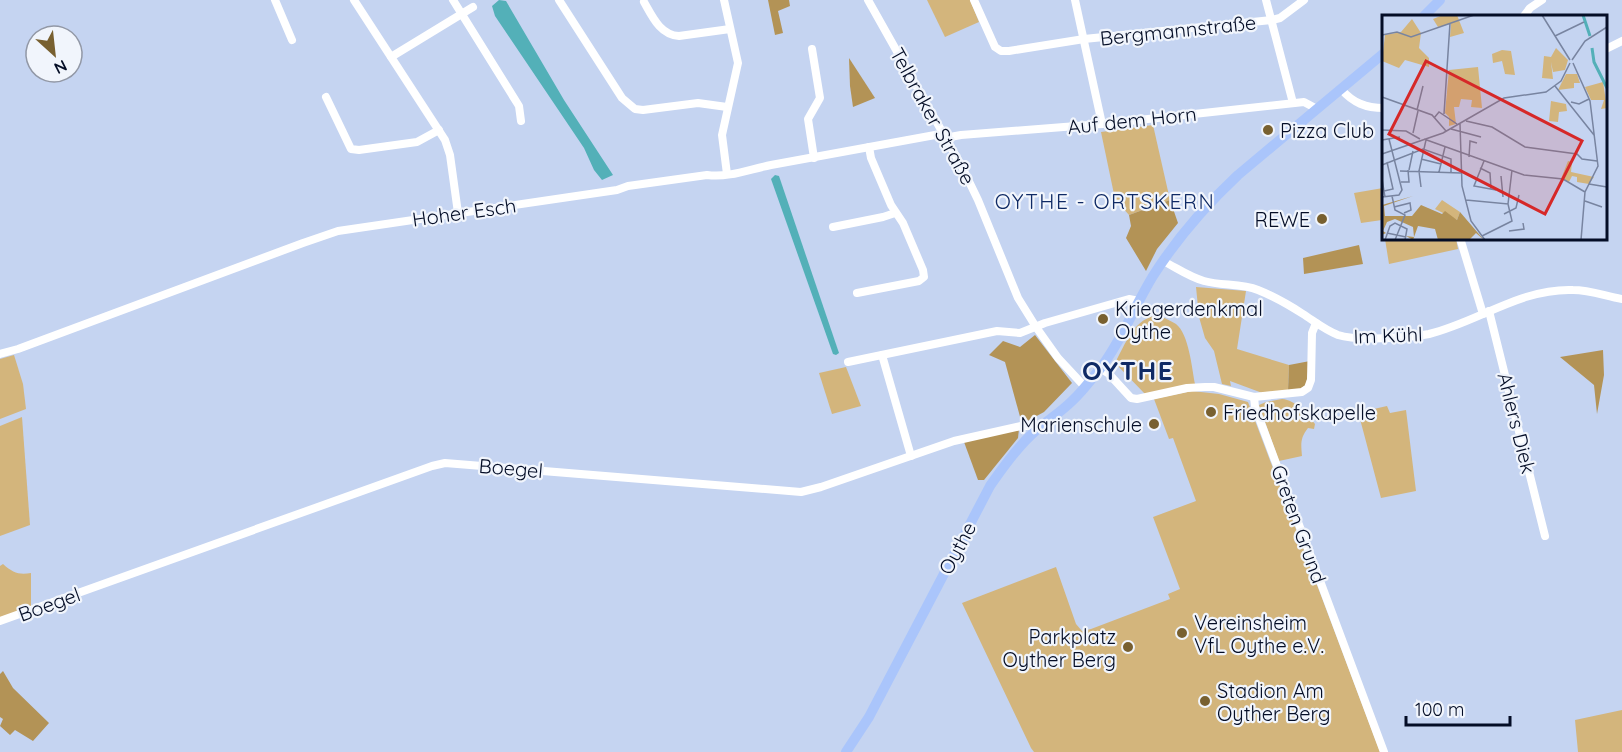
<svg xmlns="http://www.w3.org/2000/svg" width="1622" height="752" font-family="Quicksand,sans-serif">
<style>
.green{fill:#d3b57c}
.forest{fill:#b39356}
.water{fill:#53b0b8}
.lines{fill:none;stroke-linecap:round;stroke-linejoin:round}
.minor{stroke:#fff;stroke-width:8}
.major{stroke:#aac5fb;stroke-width:10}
.poi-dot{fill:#786030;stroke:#f1f5fc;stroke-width:2}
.labels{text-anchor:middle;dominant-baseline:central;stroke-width:4.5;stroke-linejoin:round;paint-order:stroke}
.street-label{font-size:20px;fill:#040d26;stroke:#f1f5fc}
.poi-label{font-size:20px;fill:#040d26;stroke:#f1f5fc;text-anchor:start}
.neighbourhood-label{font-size:21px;letter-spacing:1.5px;fill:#0f2a65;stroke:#f1f5fc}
.district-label{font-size:26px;font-weight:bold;letter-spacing:1.5px;fill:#0f2a65;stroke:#f1f5fc}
.inset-river{fill:none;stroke:#53b0b8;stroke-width:3}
.inset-road{fill:none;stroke:#7884a0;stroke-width:1.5}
.view{fill:#d62828;fill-opacity:0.15;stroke:#d62828;stroke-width:3}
.inset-edge{fill:none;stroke:#040d26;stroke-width:3}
</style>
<rect width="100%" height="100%" fill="#c5d4f1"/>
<g class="green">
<polygon points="927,0 970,0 979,22 945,37"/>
<polygon points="1153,125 1170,200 1129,215 1115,199 1101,132"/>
<polygon points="1383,188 1383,229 1382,220 1361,223 1354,193"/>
<polygon points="1385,239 1456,239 1458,249 1389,264"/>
<polygon points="1196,287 1246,291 1237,349 1289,365 1288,391 1265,394 1230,381 1231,386 1222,384 1214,351 1205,338 1199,317"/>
<path d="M1159 315C1164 318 1171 321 1176 324 1189 334 1192 369 1195 384L1146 395 1115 363C1125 345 1134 317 1159 315Z"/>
<polygon points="14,355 23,384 26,409 0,419 0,359"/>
<polygon points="846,367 861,406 832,414 819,373"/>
<polygon points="1192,391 1219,394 1248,402 1380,752 1034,752 1031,748 962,603 1056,567 1076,624 1082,631 1091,629 1170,599 1168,594 1180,589 1153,517 1196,501 1173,438 1169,439 1154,399"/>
<path d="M1282 399C1296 400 1307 414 1315 424L1314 429 1308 428C1300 438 1301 444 1302 456L1279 461 1259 405 1266 402Z"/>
<polygon points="1387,406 1390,413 1406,410 1416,491 1381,498 1360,419 1366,418 1365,411"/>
<polygon points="22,417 30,525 0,536 0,426"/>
<path d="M3 564C13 573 19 575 31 573V606L0 618V566Z"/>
<polygon points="1622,710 1622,752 1578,752 1575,720"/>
</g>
<g class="forest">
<polygon points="768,0 789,0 790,6 778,11 783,33 775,35"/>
<polygon points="849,58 875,98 853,107 850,86"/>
<polygon points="1170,200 1178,223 1157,249 1146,271 1126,238 1131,226 1129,215"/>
<polygon points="1359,245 1363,264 1304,274 1303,258"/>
<polygon points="1035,335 1072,383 1044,412 1022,424 1005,362 989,355 1003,341 1020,347"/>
<polygon points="1603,350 1604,375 1597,414 1594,385 1560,357"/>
<polygon points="1310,361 1306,385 1298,390 1288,391 1289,365"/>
<polygon points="1019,429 1018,438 984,480 978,480 964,442"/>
<polygon points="3,671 13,688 49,723 33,741 15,730 10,735 0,726 3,719 0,717 0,674"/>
</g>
<g class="water">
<polygon points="499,0 506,1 564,100 613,175 602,180 594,170 584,148 495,16 492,6"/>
<polygon points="775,175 779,176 839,353 836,355 833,354 771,179"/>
</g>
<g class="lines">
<g class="minor">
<polyline points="275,0 292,40"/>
<polyline points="354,0 445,140 450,155 458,213"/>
<polyline points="453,0 519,106 521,121"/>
<polyline points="559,0 622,98 635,109 643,110 698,103 727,107"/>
<polyline points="724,0 738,63 722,135 727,174"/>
<polyline points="868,0 962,167 978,200 1018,298 1036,327 1058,358 1085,387"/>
<polyline points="974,0 995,47 1001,51 1009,51 1084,39 1272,20 1280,18 1304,0"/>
<polyline points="1075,0 1102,124"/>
<polyline points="1266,0 1293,103"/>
<path d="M644 2C652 16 660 35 679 36L730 29"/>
<polyline points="1524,16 1530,8 1542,0"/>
<polyline points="812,49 820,98 808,119 814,158"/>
<polyline points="1606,49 1622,41"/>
<polyline points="391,57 473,7"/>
<path d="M1341 89C1353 103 1366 108 1384 108"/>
<polyline points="326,97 351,149 359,150 417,142 439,130"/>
<polyline points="833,227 883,217 895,213"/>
<polyline points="1460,238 1483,314"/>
<path d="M1163 261C1177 268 1189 277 1204 281 1222 286 1241 283 1258 290 1273 296 1289 305 1303 314 1314 321 1325 330 1338 335 1356 341 1410 338 1429 334 1478 322 1521 288 1573 290 1590 290 1605 296 1622 299"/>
<polyline points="857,293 919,281 924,277 923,270 903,223 891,205 871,158 869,147"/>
<polyline points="1489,311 1545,536"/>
<path d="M0 354 18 349 303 243 338 231 617 190 628 186 707 175C729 178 750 169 771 165 826 155 880 145 935 135L950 137 961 135 1102 124 1304 102 1317 109"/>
<polyline points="882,355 911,456"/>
<polyline points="848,362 997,331 1020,333 1045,323 1129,299 1139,301"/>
<polyline points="1100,368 1109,374 1131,398 1137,399 1187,388 1205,387 1214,387 1254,397 1302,392 1308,388 1311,380 1312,333 1316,323"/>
<polyline points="1254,397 1255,407 1384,752"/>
<polyline points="0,621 432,466 445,463 801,492 821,487 954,441 1021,426 1031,426 1036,431"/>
</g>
<g class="major">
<polyline points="1424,16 1440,0"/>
<path d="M846 752 869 717 990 486C1002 469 1014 451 1030 436 1043 423 1059 414 1072 401 1082 392 1090 381 1099 370 1121 342 1134 307 1153 276 1177 238 1206 205 1238 175L1384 53"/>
</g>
</g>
<g class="poi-dot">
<circle cx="1268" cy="130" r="6"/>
<circle cx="1322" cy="219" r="6"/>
<circle cx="1103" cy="319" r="6"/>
<circle cx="1211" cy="412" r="6"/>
<circle cx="1154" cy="424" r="6"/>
<circle cx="1182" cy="633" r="6"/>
<circle cx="1128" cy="647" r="6"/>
<circle cx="1205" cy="701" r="6"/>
</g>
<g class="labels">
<g class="street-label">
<text transform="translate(1178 30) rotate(-6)">Bergmannstraße</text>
<text transform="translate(933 116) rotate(61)">Telbraker Straße</text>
<text transform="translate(1132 120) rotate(-6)">Auf dem Horn</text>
<text transform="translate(464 212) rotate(-8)">Hoher Esch</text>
<text transform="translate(1388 335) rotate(-2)">Im Kühl</text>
<text transform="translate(1517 423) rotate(76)">Ahlers Diek</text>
<text transform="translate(511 468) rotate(5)">Boegel</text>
<text transform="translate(1299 524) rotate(70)">Greten Grund</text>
<text transform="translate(957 548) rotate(-62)">Oythe</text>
<text transform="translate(49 604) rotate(-20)">Boegel</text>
</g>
<g class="poi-label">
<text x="1280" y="130">Pizza Club</text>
<text x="1310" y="219" text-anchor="end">REWE</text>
<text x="1115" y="308">Kriegerdenkmal<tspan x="1115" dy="23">Oythe</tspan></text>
<text x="1223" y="412">Friedhofskapelle</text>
<text x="1142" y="424" text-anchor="end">Marienschule</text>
<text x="1194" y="622">Vereinsheim<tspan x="1194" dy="23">VfL Oythe e.V.</tspan></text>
<text x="1116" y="636" text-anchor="end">Parkplatz<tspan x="1116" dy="23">Oyther Berg</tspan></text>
<text x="1217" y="690">Stadion Am<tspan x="1217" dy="23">Oyther Berg</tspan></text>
</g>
<g class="neighbourhood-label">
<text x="1105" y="201">OYTHE - ORTSKERN</text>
</g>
<g class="district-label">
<text x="1128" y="370">OYTHE</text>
</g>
</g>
<g transform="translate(1382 15)">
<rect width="225" height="225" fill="#c5d4f1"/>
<path d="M61 0H75L82 18 68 22 69 9 56 12 51 4ZM30 4 39 18 37 33 47 43V52L23 45 17 53 0 46 3 20 19 17ZM174 33 186 45 183 55 171 57 169 47 171 64 160 63 162 41 169 42ZM120 35 129 36 133 60 123 59 120 46 111 48 110 39ZM96 52 100 93 89 92 90 85 79 84 77 92H72L74 109 67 111V102L63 98 67 55ZM184 59H195L198 68H192V73L176 75ZM221 67 225 93 219 94 222 85H209L203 72ZM169 86 184 89 185 96 177 97 176 107 167 106ZM186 146 190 147 189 157 212 162 207 169 195 167V162L190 161 187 167 179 164ZM60 185 78 197 75 205 53 194Z" fill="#d3b57c"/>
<path d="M31 181 2 191 3 201H30L39 190 60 199 63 196 75 205 78 197 102 225 94 218 87 225H56L53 214 36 211 31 225 24 221 32 222 31 212 13 204 5 207 1 216 4 218 0 220V190Z" fill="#b39356"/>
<path class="inset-river" d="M201 0 208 21M210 33 212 47 225 73"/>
<path class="inset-road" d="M160 0 188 45M0 20 15 17 29 22 92 0M173 21 202 7M190 45 203 26 225 12M191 48 208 86 216 151 203 177 199 225M173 71 212 120M0 82 50 100 64 116M189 87 197 89 207 84M35 95 41 71M62 99 68 8M52 103 57 97 75 109M84 106 110 112 143 132 195 139 200 144 215 146M78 109 80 171 89 206 103 225M69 114 99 122M0 115 24 116 38 124M31 118 36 96M42 124 142 160 181 164 203 177M0 125 18 122M0 139 61 118 122 83 164 77 179 66 188 48M87 142 88 126 95 128M39 144 59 149M102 146 92 171 114 175M0 150 41 134 69 144V158M98 153 108 158 109 174M27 155 31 136M18 156 79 158M57 157 63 132M119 161 121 182M0 164 3 182M19 167H27L26 155M207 169 225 172M39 172 37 156 44 125M2 176 11 174 5 147M10 181 13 195 23 200 13 225M0 182 17 180 20 175 7 124M84 185 126 189 130 155M203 186 220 192M12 192 28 188 29 195 22 198M122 199 134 193 137 180M127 216 142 214 141 208M5 218 24 222M100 221 130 206 126 189M3 225 8 211 13 208 25 214 23 225"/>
<path class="view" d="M44 46 200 126 163 199 7 119Z"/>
<rect width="225" height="225" class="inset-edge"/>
</g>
<g transform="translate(54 54) rotate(153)"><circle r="28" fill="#f1f5fc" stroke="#9298a6" stroke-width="1.5"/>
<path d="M0-4.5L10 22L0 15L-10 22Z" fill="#786030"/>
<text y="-9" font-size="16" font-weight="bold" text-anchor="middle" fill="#040d26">N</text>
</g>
<path d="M1406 716v9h104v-9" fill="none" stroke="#040d26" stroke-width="3"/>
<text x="1415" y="716" font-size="18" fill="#040d26" stroke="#f1f5fc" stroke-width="4.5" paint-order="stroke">100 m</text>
</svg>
